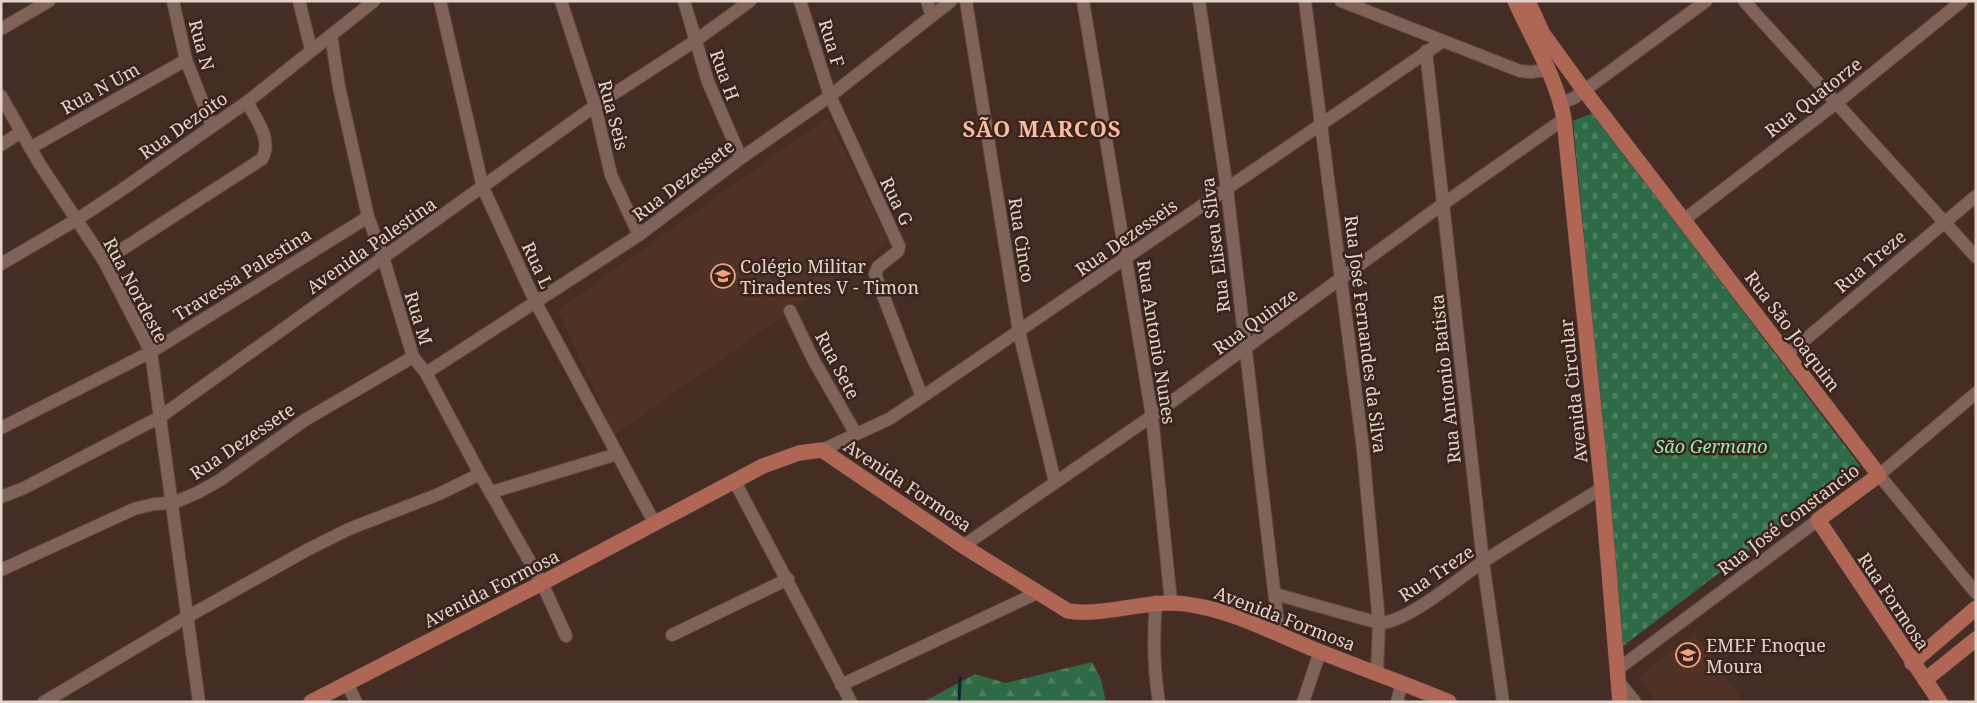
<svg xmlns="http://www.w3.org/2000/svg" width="1977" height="703" font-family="'Noto Serif',serif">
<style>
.built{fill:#503125}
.forest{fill:url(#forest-firs)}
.cemetery{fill:url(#cemetery-stones)}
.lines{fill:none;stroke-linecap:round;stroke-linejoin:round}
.stream{stroke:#0b282d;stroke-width:3}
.minor-casing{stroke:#5f4942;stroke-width:14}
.major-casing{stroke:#5f4942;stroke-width:16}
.minor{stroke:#7f6359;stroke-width:12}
.major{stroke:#b06655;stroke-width:15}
.labels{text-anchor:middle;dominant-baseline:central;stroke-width:5;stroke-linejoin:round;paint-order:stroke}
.street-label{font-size:18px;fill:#e4d3ce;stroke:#3a231a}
.poi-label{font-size:18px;fill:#e4d3ce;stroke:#3a231a;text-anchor:start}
.park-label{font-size:18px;font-style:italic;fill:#92ebb1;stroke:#3a231a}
.district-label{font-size:22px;font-weight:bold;letter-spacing:1px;fill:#f9bba1;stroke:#3a231a}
</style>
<defs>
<pattern id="forest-firs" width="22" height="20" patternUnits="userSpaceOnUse" patternTransform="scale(1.25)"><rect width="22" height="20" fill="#2e6a45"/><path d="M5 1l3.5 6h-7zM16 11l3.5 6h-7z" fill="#4c7e5f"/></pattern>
<pattern id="cemetery-stones" width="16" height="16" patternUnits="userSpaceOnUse" patternTransform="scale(1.25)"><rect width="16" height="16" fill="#2e6a45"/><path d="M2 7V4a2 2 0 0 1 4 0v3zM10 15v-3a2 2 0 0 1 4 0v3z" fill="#4c7e5f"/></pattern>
</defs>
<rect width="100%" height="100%" fill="#452d24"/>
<g class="built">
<polygon points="828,117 889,242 614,435 558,310"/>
<polygon points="1694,633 1740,697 1734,702 1657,702 1638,677"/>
</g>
<polygon class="forest" points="1092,662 1101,679 1106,702 923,702 975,674 1006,683"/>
<polygon class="cemetery" points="1593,113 1860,466 1623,646 1573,121"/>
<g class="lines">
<polyline class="stream" points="959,702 960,678"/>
<g class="minor-casing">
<g id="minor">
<polyline points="173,1 186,60 212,126"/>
<polyline points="299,1 311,49"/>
<polyline points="440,1 483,188 536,303 655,524"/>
<polyline points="561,1 595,106 611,175 639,235"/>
<polyline points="684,1 708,82 741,158"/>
<polyline points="800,1 830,96 899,246 898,251 878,267 875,274 922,397"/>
<polyline points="927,1 932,16"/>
<polyline points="966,1 1019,332 1055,482"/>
<polyline points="1083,1 1152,416 1171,602"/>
<polyline points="1199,1 1227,189 1279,633"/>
<polyline points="1305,1 1363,449 1379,623 1377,673"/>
<polyline points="1341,1 1520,71 1531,72 1548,70"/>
<polyline points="1744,1 1976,257"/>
<polyline points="1,29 49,1"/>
<polyline points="331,35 339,87 368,217 383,257 413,357 426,373 480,474 542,583 566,636"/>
<polyline points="1426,51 1483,562 1503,702"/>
<polyline points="1,96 39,163 104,261 151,352 199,702"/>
<polyline points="1561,103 1574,98 1706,1"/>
<polyline points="1,145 21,132"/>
<polyline points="30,148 186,60"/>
<polyline points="1685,219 1835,104 1962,1"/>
<path d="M104 261 262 159C273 140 256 119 247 102"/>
<polyline points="1,264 76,220 123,189 247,102 374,1"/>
<polyline points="790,311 814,361 856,434"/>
<polyline points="1788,354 1976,196"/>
<polyline points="426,373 639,235 741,158 830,96 951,1"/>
<polyline points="1976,393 1879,475 1976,593"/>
<polyline points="1,428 151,352 368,217"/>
<polyline points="822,450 889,419 922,397 1443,41"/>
<polyline points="734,480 851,702"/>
<polyline points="492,492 617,454"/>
<polyline points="1,497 24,488 160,417 595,106 695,41 750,1"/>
<polyline points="963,546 1152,416 1443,204 1564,119"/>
<polyline points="1,570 134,509 154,504 173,503 197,493 220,480 305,420 413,357"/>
<path d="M1275 594 1379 623C1407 623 1459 578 1484 561 1523 536 1563 512 1602 488"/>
<path d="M1156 602C1153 637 1153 667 1159 702"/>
<polyline points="672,635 788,579"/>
<polyline points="1618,669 1818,520"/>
<polyline points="1619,682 1635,702"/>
<polyline points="347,683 356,702"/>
<polyline points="841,685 1037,593"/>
<polyline points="44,702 187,617 307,550 349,529 439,494 480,474"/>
<polyline points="1303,702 1320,652"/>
<polyline points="1397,702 1402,682"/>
</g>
</g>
<g class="major-casing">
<g id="major">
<path d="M1515 1C1532 39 1557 78 1564 119L1602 488 1620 702"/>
<polyline points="1528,1 1543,34 1583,89 1879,475 1818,520 1940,702"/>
<polyline points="1912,663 1976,608"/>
<polyline points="1925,680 1976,639"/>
<path d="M311 702 542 583 763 466 799 453 822 450 963 546 1068 611C1109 617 1150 597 1192 605 1237 612 1279 636 1321 652 1363 669 1406 684 1449 702"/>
</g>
</g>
<use href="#minor" class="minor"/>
<use href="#major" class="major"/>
</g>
<defs>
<g id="school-ring" transform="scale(1.25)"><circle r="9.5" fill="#3a231a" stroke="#f2a17e" stroke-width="1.5"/><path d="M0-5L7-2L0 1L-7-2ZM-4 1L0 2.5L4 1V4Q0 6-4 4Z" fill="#f2a17e"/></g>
</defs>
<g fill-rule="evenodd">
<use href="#school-ring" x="723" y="276"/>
<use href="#school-ring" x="1688" y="655"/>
</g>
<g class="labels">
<g class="street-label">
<text transform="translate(832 43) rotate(73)">Rua F</text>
<text transform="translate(202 45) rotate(75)">Rua N</text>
<text transform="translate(725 75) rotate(70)">Rua H</text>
<text transform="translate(100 88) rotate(-29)">Rua N Um</text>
<text transform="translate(1813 97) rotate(-38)">Rua Quatorze</text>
<text transform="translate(614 115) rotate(75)">Rua Seis</text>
<text transform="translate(183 125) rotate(-35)">Rua Dezoito</text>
<text transform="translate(683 180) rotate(-37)">Rua Dezessete</text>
<text transform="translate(897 201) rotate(64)">Rua G</text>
<text transform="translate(1126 237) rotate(-35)">Rua Dezesseis</text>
<text transform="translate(1022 240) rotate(81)">Rua Cinco</text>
<text transform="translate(371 245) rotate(-35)">Avenida Palestina</text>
<text transform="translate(1215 245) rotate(-97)">Rua Eliseu Silva</text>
<text transform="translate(1870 261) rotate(-40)">Rua Treze</text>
<text transform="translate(538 265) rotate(65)">Rua L</text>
<text transform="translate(242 274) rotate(-32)">Travessa Palestina</text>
<text transform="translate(136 290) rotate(62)">Rua Nordeste</text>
<text transform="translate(419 318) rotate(73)">Rua M</text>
<text transform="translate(1255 321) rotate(-36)">Rua Quinze</text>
<text transform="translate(1793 331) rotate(53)">Rua São Joaquim</text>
<text transform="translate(1366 334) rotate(83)">Rua José Fernandes da Silva</text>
<text transform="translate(1157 342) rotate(81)">Rua Antonio Nunes</text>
<text transform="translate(838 365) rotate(62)">Rua Sete</text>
<text transform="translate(1445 379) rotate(-96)">Rua Antonio Batista</text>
<text transform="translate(1573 391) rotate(-96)">Avenida Circular</text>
<text transform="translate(242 441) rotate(-34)">Rua Dezessete</text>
<text transform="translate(908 485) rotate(34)">Avenida Formosa</text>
<text transform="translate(1788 519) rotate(-37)">Rua José Constancio</text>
<text transform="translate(1436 573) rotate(-34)">Rua Treze</text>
<text transform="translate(491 588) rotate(-27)">Avenida Formosa</text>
<text transform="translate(1894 601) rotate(56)">Rua Formosa</text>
<text transform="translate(1285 618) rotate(21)">Avenida Formosa</text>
</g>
<g class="poi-label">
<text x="740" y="266">Colégio Militar<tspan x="740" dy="21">Tiradentes V - Timon</tspan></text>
<text x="1706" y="645">EMEF Enoque<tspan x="1706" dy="21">Moura</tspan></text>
</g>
<g class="park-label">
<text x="1711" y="446">São Germano</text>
</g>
<g class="district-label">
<text x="1042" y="128">SÃO MARCOS</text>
</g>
</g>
<rect width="1977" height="703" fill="none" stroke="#e4d3ce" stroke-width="5"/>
</svg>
